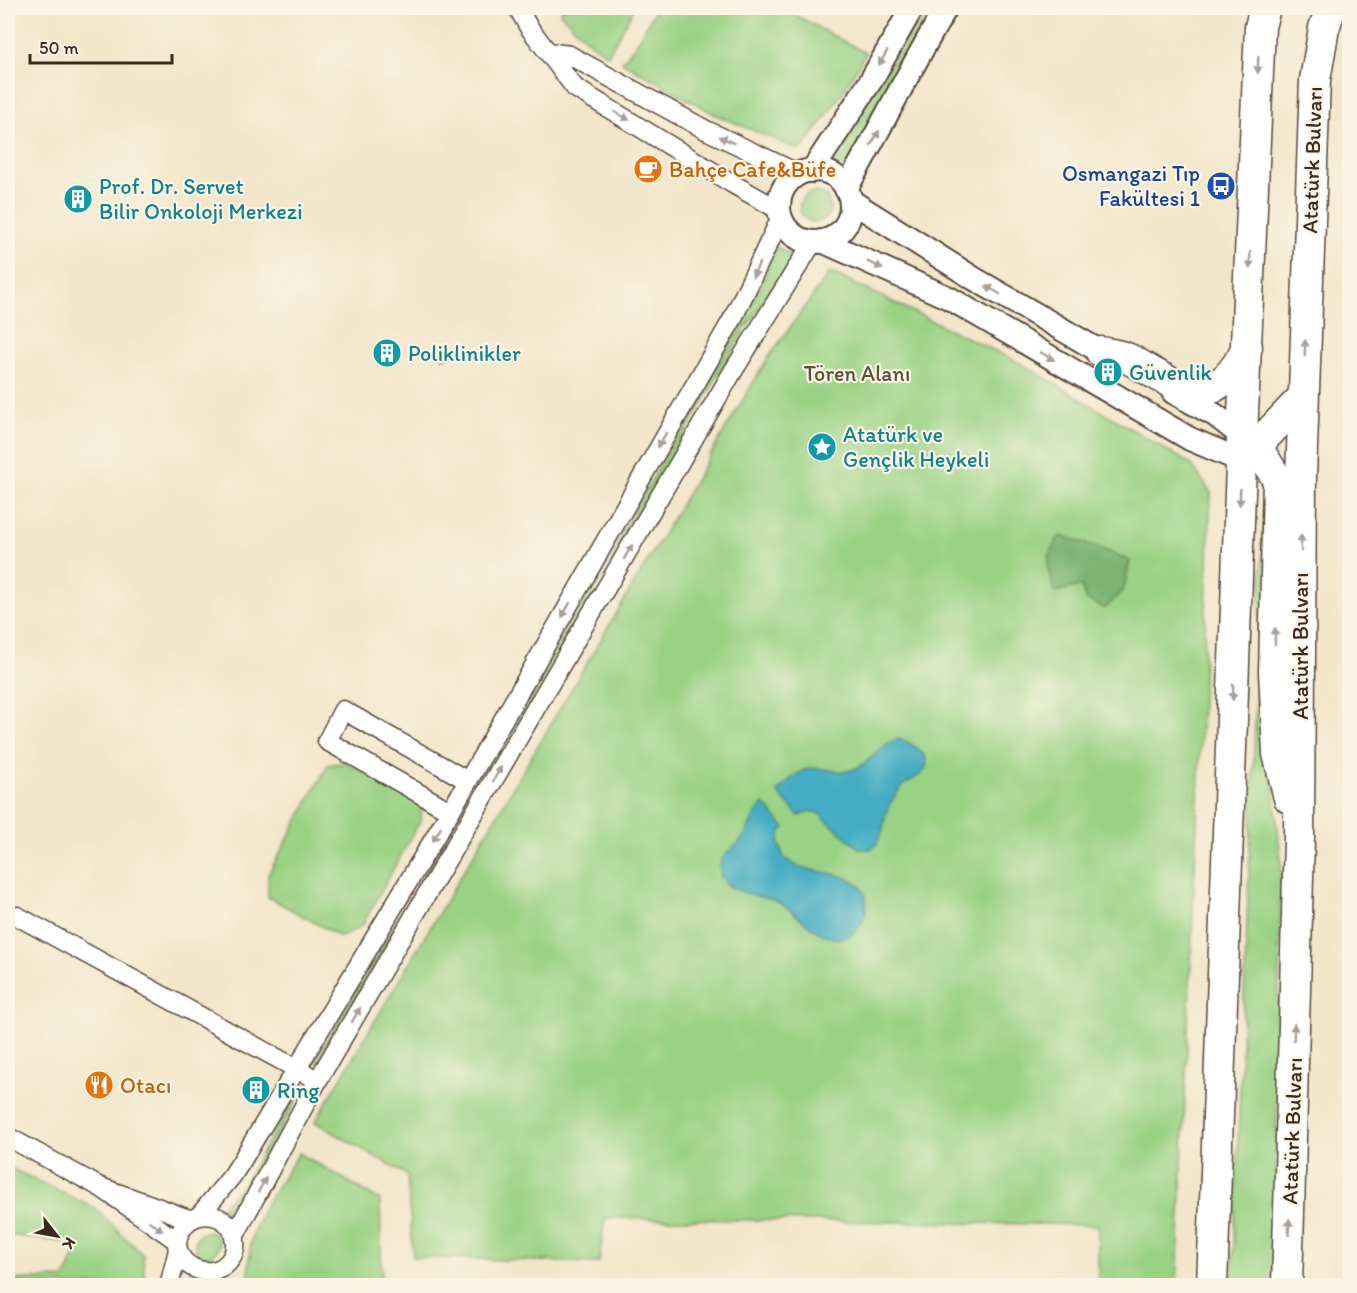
<svg xmlns="http://www.w3.org/2000/svg" width="1357" height="1293" font-family="Itim,sans-serif">
<style>
.green{fill:#9ad284;stroke:#6a7e51;stroke-width:1.5}
.forest{fill:#7bb472;stroke:#5b6f48;stroke-width:1.5}
.water{fill:#44adc3;stroke:#406c70;stroke-width:1.5}
.lines{fill:none;stroke-linecap:round;stroke-linejoin:round}
.minor-tunnel{stroke:#cdc0a7;stroke-width:18;stroke-dasharray:18 9;stroke-linecap:butt}
.minor-casing{stroke:#564638;stroke-width:21}
.tertiary-casing{stroke:#564638;stroke-width:26}
.trunk-casing{stroke:#564638;stroke-width:33}
.minor{stroke:#fff;stroke-width:18}
.tertiary{stroke:#fff;stroke-width:22}
.trunk{stroke:#fff;stroke-width:30}
.oneway{fill:#a79f9a}
.labels{text-anchor:middle;dominant-baseline:central;stroke-width:4.5;stroke-linejoin:round;paint-order:stroke}
.street-label{font-size:22px;fill:#3b2a1e;stroke:#fcf5e5}
.food-label{font-size:22px;fill:#c56008;stroke:#fcf5e5;text-anchor:start}
.transit-label{font-size:22px;fill:#164399;stroke:#fcf5e5;text-anchor:end}
.culture-label{font-size:22px;fill:#0d838f;stroke:#fcf5e5;text-anchor:start}
.park-label{font-size:22px;fill:#535438;stroke:#fcf5e5}
</style>
<rect width="100%" height="100%" fill="#fcf5e5"/>
<filter id="ink" filterUnits="userSpaceOnUse"><feTurbulence type="fractalNoise" baseFrequency=".0167" numOctaves="2"/><feDisplacementMap in="SourceGraphic" scale="12" xChannelSelector="R" yChannelSelector="G"/><feConvolveMatrix kernelMatrix="1 2 1 2 8 2 1 2 1" color-interpolation-filters="sRGB"/></filter>
<filter id="wash" filterUnits="userSpaceOnUse"><feTurbulence type="fractalNoise" baseFrequency=".008" numOctaves="4" result="noise"/><feDisplacementMap in="SourceGraphic" scale="24" xChannelSelector="R" yChannelSelector="G"/><feGaussianBlur stdDeviation="1.35" result="paint"/><feColorMatrix in="noise" values="0 0 0 0 0 0 0 0 0 0 0 0 0 0 0 0 0 1.4 0 .05"/><feComposite in="paint" operator="in"/></filter>
<g filter="url(#wash)">
<rect width="100%" height="100%" fill="#f2e5c9"/>
<g class="green">
<polygon points="563,8 634,8 608,55 588,41 560,13"/>
<polygon points="656,8 782,8 866,53 841,95 804,147 797,149 716,115 622,62 638,41"/>
<polygon points="926,8 931,8 891,80 847,170 826,158 884,75"/>
<circle cx="815" cy="207" r="15"/>
<polygon points="775,246 795,257 745,329 485,781 481,778 740,326 765,276"/>
<polygon points="830,272 1022,364 1192,465 1211,493 1177,1285 1098,1285 1098,1225 605,1218 599,1263 413,1257 407,1175 315,1122 766,361"/>
<polygon points="1265,484 1269,745 1281,859 1274,1285 1232,1286"/>
<polygon points="346,762 422,805 421,819 362,926 341,937 268,897 268,875 328,765"/>
<polygon points="447,837 450,838 317,1063 314,1061"/>
<polygon points="300,1086 303,1088 233,1215 221,1208 245,1182"/>
<path d="M299 1153 380 1200 382 1285H249C249 1269 248 1251 253 1234 262 1205 283 1179 299 1153Z"/>
<polygon points="8,1167 95,1208 143,1255 145,1285 8,1285 8,1280 65,1278 80,1244 8,1235"/>
<circle cx="207" cy="1244" r="12"/>
</g>
<path class="forest" d="M1060 536 1095 546 1130 561 1123 591 1105 608 1086 600 1081 586 1055 592C1046 568 1044 556 1060 536Z"/>
<g class="water">
<path d="M898 739C912 742 938 758 921 774 917 778 911 780 905 784 898 789 893 799 889 806 882 821 885 837 872 849H860L818 813 810 811 799 816 777 792C786 785 796 772 807 769 824 765 838 777 857 768 871 761 885 741 898 739Z"/>
<path d="M764 804 785 828 781 831 779 844 784 858C807 876 844 869 860 886 876 904 860 942 835 938 811 935 798 911 777 902 760 894 712 894 721 862 724 852 736 847 742 839 750 827 753 814 764 804Z"/>
</g>
</g>
<g filter="url(#ink)">
<g class="lines">
<polyline class="minor-tunnel" points="437,358 444,356"/>
<g class="minor-casing">
<g id="minor">
<polyline points="518,8 528,26 575,88 733,184 779,210"/>
<polyline points="548,52 569,55 706,130 799,174"/>
<polyline points="450,811 327,741 343,710 468,781"/>
<polyline points="17,916 308,1075"/>
<polyline points="8,1137 100,1187 177,1241"/>
<path d="M100 1187C123 1195 147 1203 170 1212 176 1214 186 1219 192 1219 195 1218 197 1216 200 1216 213 1213 226 1219 232 1230 236 1239 236 1249 232 1257 211 1293 150 1254 191 1219"/>
<polyline points="199,1216 232,1176 241,1162 460,795 732,320 781,217"/>
<polyline points="234,1237 318,1080 732,373 813,242"/>
<polyline points="169,1286 178,1250"/>
</g>
</g>
<g class="tertiary-casing">
<g id="tertiary">
<circle cx="815" cy="206" r="36"/>
<polyline points="812,171 870,82 912,8"/>
<path d="M846 189C880 129 911 67 946 8"/>
<polyline points="851,201 973,278 1115,360"/>
<polyline points="822,241 949,298 1190,439 1242,461"/>
<polyline points="1173,392 1215,415 1242,436"/>
</g>
</g>
<g class="trunk-casing">
<g id="trunk">
<path d="M1101 352C1110 354 1121 355 1129 359 1143 366 1179 390 1192 391 1219 394 1237 368 1247 347"/>
<polyline points="1242,436 1256,446 1278,480 1274,672 1278,754 1289,798"/>
<polyline points="1242,461 1303,397"/>
<polyline points="1212,1286 1242,436 1260,27 1265,8"/>
<polyline points="1287,1286 1299,839 1301,477 1315,80 1324,28 1331,8"/>
</g>
</g>
<use href="#minor" class="minor"/>
<use href="#tertiary" class="tertiary"/>
<use href="#trunk" class="trunk"/>
</g>
<defs><path id="oneway-solid" d="M-6-.8H1V-3.2L6.5 0L1 3.2V.8H-6Z" transform="scale(1.5)"/></defs>
<g class="oneway">
<use href="#oneway-solid" transform="translate(883 58) rotate(120)"/>
<use href="#oneway-solid" transform="translate(1258 65) rotate(92)"/>
<use href="#oneway-solid" transform="translate(622 116) rotate(29)"/>
<use href="#oneway-solid" transform="translate(875 138) rotate(-60)"/>
<use href="#oneway-solid" transform="translate(727 140) rotate(-154)"/>
<use href="#oneway-solid" transform="translate(1250 260) rotate(92)"/>
<use href="#oneway-solid" transform="translate(875 265) rotate(24)"/>
<use href="#oneway-solid" transform="translate(756 270) rotate(115)"/>
<use href="#oneway-solid" transform="translate(993 290) rotate(-150)"/>
<use href="#oneway-solid" transform="translate(1305 348) rotate(-88)"/>
<use href="#oneway-solid" transform="translate(1047 356) rotate(30)"/>
<use href="#oneway-solid" transform="translate(662 440) rotate(120)"/>
<use href="#oneway-solid" transform="translate(1240 497) rotate(92)"/>
<use href="#oneway-solid" transform="translate(1301 543) rotate(-90)"/>
<use href="#oneway-solid" transform="translate(628 552) rotate(-60)"/>
<use href="#oneway-solid" transform="translate(566 610) rotate(119)"/>
<use href="#oneway-solid" transform="translate(1275 636) rotate(-89)"/>
<use href="#oneway-solid" transform="translate(1233 692) rotate(92)"/>
<use href="#oneway-solid" transform="translate(497 774) rotate(-60)"/>
<use href="#oneway-solid" transform="translate(437 834) rotate(121)"/>
<use href="#oneway-solid" transform="translate(356 1015) rotate(-60)"/>
<use href="#oneway-solid" transform="translate(1294 1032) rotate(-88)"/>
<use href="#oneway-solid" transform="translate(262 1185) rotate(-62)"/>
<use href="#oneway-solid" transform="translate(156 1226) rotate(35)"/>
<use href="#oneway-solid" transform="translate(1289 1227) rotate(-88)"/>
</g>
</g>
<defs>
<g id="cafe-disc" transform="scale(1.5)"><circle r="9.5" fill="#e8710a" stroke="#fcf5e5"/><path d="M-5.5-4.5H6V0H3Q3 3.5 0 3.5H-2.5Q-5.5 3.5-5.5 0ZM3-3.2v2h1.7v-2ZM-6 4.5H4V6H-6Z" fill="#fff"/></g>
<g id="bus-disc" transform="scale(1.5)"><circle r="9.5" fill="#1a4fb4" stroke="#fcf5e5"/><path d="M-5-6H5V4H4V6H2V4H-2V6H-4V4H-5ZM-3.5-4V0h7V-4ZM-3.5 1.2v1.5H-2V1.2ZM2 1.2v1.5H3.5V1.2Z" fill="#fff"/></g>
<g id="building-disc" transform="scale(1.5)"><circle r="9.5" fill="#0f9aa8" stroke="#fcf5e5"/><path d="M-4-6H4V6H1V3H-1V6H-4ZM-2.5-4.3h1.7v1.8h-1.7ZM.8-4.3h1.7v1.8H.8ZM-2.5-1h1.7V.8h-1.7ZM.8-1h1.7V.8H.8Z" fill="#fff"/></g>
<g id="sight-disc" transform="scale(1.5)"><circle r="9.5" fill="#0f9aa8" stroke="#fcf5e5"/><path d="M0-6L1.8-2.2L6-1.7L2.9 1.2L3.7 5.4L0 3.3L-3.7 5.4L-2.9 1.2L-6-1.7L-1.8-2.2Z" fill="#fff"/></g>
<g id="restaurant-disc" transform="scale(1.5)"><circle r="9.5" fill="#e8710a" stroke="#fcf5e5"/><path d="M-5-6h1v4h1v-4h1v4h1v-4h1v5L-1.5 .5V6h-2V.5L-5-1ZM5-6V6H3V1.5H1.5Q1.5-4 5-6Z" fill="#fff"/></g>
</defs>
<g fill-rule="evenodd">
<use href="#cafe-disc" x="648" y="169"/>
<use href="#bus-disc" x="1221" y="186"/>
<use href="#building-disc" x="78" y="199"/>
<use href="#building-disc" x="387" y="353"/>
<use href="#building-disc" x="1108" y="372"/>
<use href="#sight-disc" x="822" y="447"/>
<use href="#restaurant-disc" x="99" y="1085"/>
<use href="#building-disc" x="256" y="1090"/>
</g>
<g class="labels">
<g class="street-label">
<text transform="translate(1312 160) rotate(-88)">Atatürk Bulvarı</text>
<text transform="translate(1300 646) rotate(-90)">Atatürk Bulvarı</text>
<text transform="translate(1292 1131) rotate(-88)">Atatürk Bulvarı</text>
</g>
<g class="food-label">
<text x="669" y="169">Bahçe Cafe&amp;Büfe</text>
<text x="120" y="1085">Otacı</text>
</g>
<g class="transit-label">
<text x="1200" y="173">Osmangazi Tıp<tspan x="1200" dy="25">Fakültesi 1</tspan></text>
</g>
<g class="culture-label">
<text x="99" y="186">Prof. Dr. Servet<tspan x="99" dy="25">Bilir Onkoloji Merkezi</tspan></text>
<text x="408" y="353">Poliklinikler</text>
<text x="1129" y="372">Güvenlik</text>
<text x="843" y="434">Atatürk ve<tspan x="843" dy="25">Gençlik Heykeli</tspan></text>
<text x="277" y="1090">Ring</text>
</g>
<g class="park-label">
<text x="857" y="373">Tören Alanı</text>
</g>
</g>
<rect width="1357" height="1293" fill="none" stroke="#fcf5e5" stroke-width="30"/>
<g transform="translate(57 1236) rotate(121)" stroke="#fcf5e5" stroke-width="4.5" paint-order="stroke">
<path d="M0-4.5L10 22L0 15L-10 22Z" fill="#3b2a1e"/>
<text y="-9" font-size="16" font-weight="bold" text-anchor="middle" fill="#3b2a1e">K</text>
</g>
<path d="M30 54v9h142v-9" fill="none" stroke="#3b2a1e" stroke-width="3"/>
<text x="39" y="54" font-size="18" fill="#3b2a1e" stroke="#fcf5e5" stroke-width="4.5" paint-order="stroke">50 m</text>
</svg>
